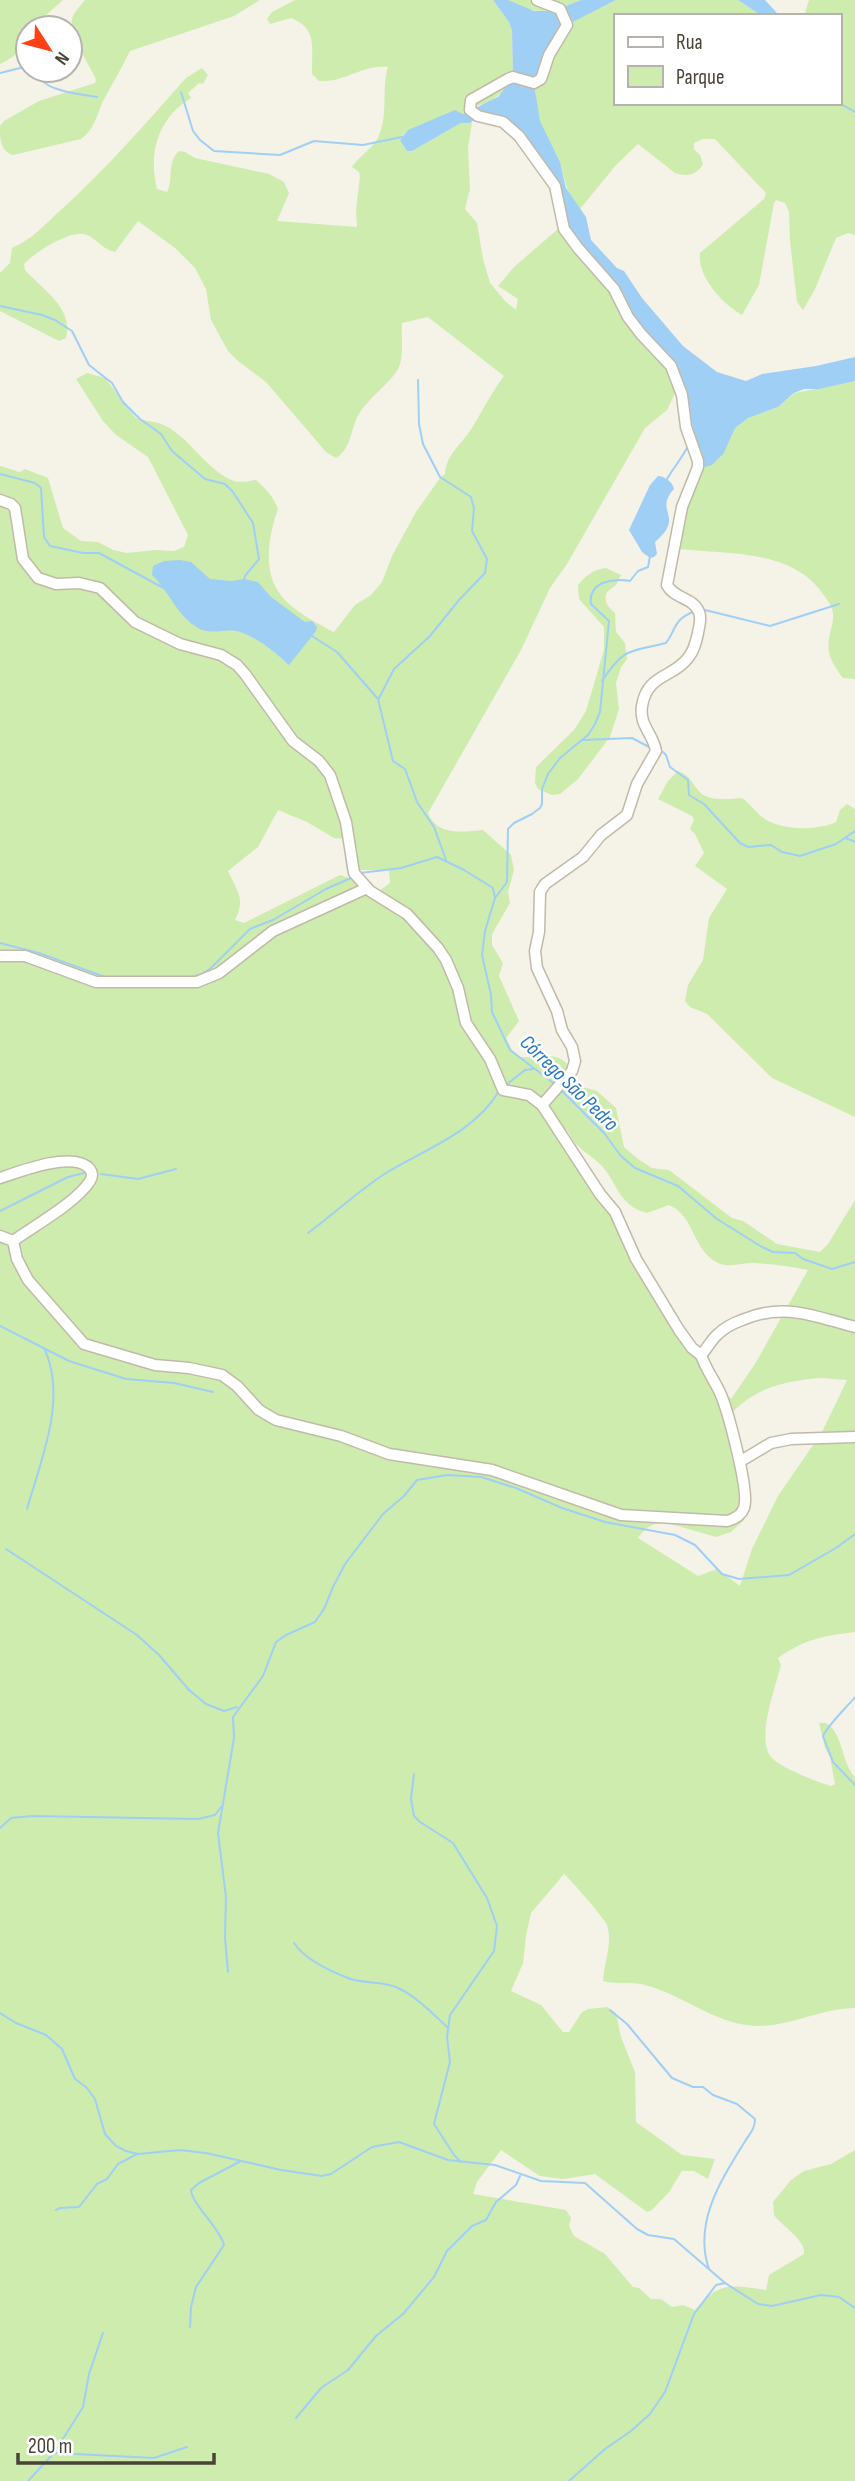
<svg xmlns="http://www.w3.org/2000/svg" width="855" height="2481" font-family="'Sofia Sans Condensed',sans-serif">
<style>
.green{fill:#ceecae;fill-rule:evenodd}
.water{fill:#a0cff6}
.lines{fill:none;stroke-linecap:round;stroke-linejoin:round}
.stream{stroke:#a0cff6;stroke-width:2}
.minor-casing{stroke:#c1baa9;stroke-width:13}
.minor{stroke:#fff;stroke-width:10}
.labels{text-anchor:middle;dominant-baseline:central;stroke-width:5;stroke-linejoin:round;paint-order:stroke}
.water-label{font-size:21px;font-style:italic;fill:#2678be;stroke:#fff}
</style>
<rect width="100%" height="100%" fill="#f5f2e8"/>
<g class="green">
<path d="M0 0H63L46 15 35 28H28C28 45 16 57 0 64Z"/>
<path d="M85 0H260L234 16 130 51C122 68 112 84 103 101 97 115 94 130 81 139L13 155C0 151 0 138 0 126L4 121 39 101 95 83 96 79C89 65 69 34 72 19 73 13 81 5 85 0Z"/>
<path d="M295 0H493L509 22 512 31 513 77 509 85 491 102 476 106 463 114 408 130 400 139 412 151 461 123 472 122 468 148 470 189 465 209 477 223 483 259 490 283 506 302 516 310 518 299 498 286 514 267 558 229 563 213 662 352 677 389 667 410 645 428 567 564 550 588 521 650 428 813C437 836 463 832 483 830L511 855 514 870 508 892 510 903 492 934V945L503 963 499 976 519 1021 506 1038 512 1050 520 1057C537 1058 556 1050 568 1065L569 1079 572 1084 597 1091 616 1108 624 1147 638 1159 652 1168 669 1170 732 1218 743 1221 777 1244 820 1252 828 1244 855 1200V1632C823 1636 805 1639 778 1658L781 1665C776 1686 754 1742 773 1759 784 1769 817 1782 831 1786L835 1784 830 1757 825 1748 819 1723H826C844 1734 840 1760 855 1777V2008C824 2008 793 2025 760 2026 717 2026 686 1996 645 1985 632 1981 616 1985 603 1981 604 1964 613 1942 607 1925 604 1918 571 1880 564 1874L531 1913 526 1936 523 1963 511 1991 541 2005 563 2032H569L582 2012 588 2009 607 2007 616 2013 621 2037 635 2072 636 2122 682 2155 715 2159 708 2179 694 2171H682L669 2192 652 2210 647 2212 595 2174 563 2179 540 2176 501 2150 477 2182 473 2194 566 2210 571 2218 569 2226 574 2236 605 2254 633 2287 639 2288 651 2299H661L672 2307 683 2305 695 2310C719 2281 732 2285 766 2290L769 2275 804 2254C806 2240 783 2227 774 2215L773 2202 791 2180 804 2171 831 2164 855 2150V2481H0V466L20 472 25 469 48 478 63 528 81 541 98 542 113 550 127 553 155 550 174 551 184 547 188 535 148 457 116 435 103 421 76 379 87 373 105 378 136 418C147 422 160 421 171 429 194 444 208 471 234 481 241 483 249 481 256 480 266 489 273 496 278 509 269 534 262 571 280 594 290 609 318 624 334 632L355 605 371 595 382 582 392 556 416 512 440 478 445 474C446 454 462 444 472 428 483 410 492 392 504 376L428 317 402 323C401 336 404 355 399 367 393 381 368 398 359 414 351 427 351 450 336 458L326 452 266 382 238 361 228 351 211 320 206 289 195 268 175 248 138 221 115 252C103 250 97 239 87 235 72 228 34 253 24 264L25 270C42 289 74 308 66 338L59 341 0 311V273L10 263 12 248C33 239 45 224 62 209 107 168 146 123 186 78L202 68 208 75 203 84 199 83 188 93 191 98C158 118 148 153 157 189L167 192C174 179 166 163 179 151L185 152 195 158 269 174 284 182 289 193 277 221 357 227 356 210 360 176 359 172 352 167C359 156 372 149 378 138 389 114 381 89 388 67 363 64 344 83 319 81L312 74C311 50 319 29 291 18L270 24 267 19 272 12ZM278 810 307 822 334 838 345 839 346 868 348 870H389L390 883 379 891C361 890 356 879 340 875L244 923 235 920C246 899 237 891 228 871L258 847ZM562 1128C570 1130 570 1138 576 1144 584 1152 594 1158 602 1166 618 1184 619 1206 647 1213L669 1205C694 1215 692 1248 716 1262 728 1269 741 1262 754 1263 772 1264 790 1266 808 1270L755 1364 731 1399 690 1350ZM822 1378 847 1380 822 1432 778 1496 752 1549 740 1586 717 1569 698 1576 638 1538C645 1528 651 1524 664 1522L716 1537 731 1532 742 1522 747 1515 750 1498 740 1443 732 1413C755 1387 790 1380 822 1378Z"/>
<path d="M508 0H581C553 12 536 17 508 0Z"/>
<path d="M616 0H738L762 16H615V103H839V16H804L809 0H855V235L848 233 836 238 815 289 803 310 797 302 790 241 789 212 785 203 776 200 774 203 759 285 742 315C722 304 697 276 700 253L764 199 766 193 715 139H703L694 143V149L700 155 703 164C697 175 687 177 675 173L638 144 616 165 580 209C564 191 567 181 559 161 554 147 545 136 540 122 529 89 537 46 567 24 582 14 600 9 616 0Z"/>
<path d="M855 381V679L843 678C832 663 825 653 830 634 831 628 834 621 833 613 832 605 825 597 820 590 789 550 727 554 680 549L676 531 702 465 724 453 735 427 748 418 778 407 795 393Z"/>
<path d="M606 568 621 575 616 585 607 592C603 602 608 607 615 613L616 632 625 643 627 659 621 667 616 683 619 709 610 737 578 779 560 794 552 795 538 789 535 783 536 767 574 730 586 711 604 650V627L579 599 578 585C585 576 594 569 606 568Z"/>
<path d="M678 771C690 776 690 780 698 790 706 802 729 799 742 798 750 804 755 811 762 817 780 831 817 831 836 822L840 810 847 804 855 809V1117L772 1078 707 1014 690 1007 685 1001 688 985 703 960 709 918 727 889 695 866 704 853 695 834 690 829 694 820 692 816 658 799 668 781Z"/>
</g>
<g class="water">
<polygon points="493,0 508,0 534,11 553,11 581,0 616,0 567,25 553,39 541,59 534,84 540,121 560,162 566,188 586,217 591,240 617,268 624,271 642,298 683,346 717,372 746,381 762,374 816,366 855,357 855,381 819,389 804,389 794,393 778,407 748,418 735,428 724,453 712,465 705,467 702,465 687,403 654,345 569,232 562,200 518,131 477,119 469,123 461,123 412,151 407,151 400,140 408,130 455,110 463,114 498,97 513,77 512,31 509,22"/>
<polygon points="738,0 765,0 777,13 775,16 762,16"/>
<path d="M658 476C664 476 673 482 674 489 653 512 686 516 655 542L657 554 654 557 650 558 642 552 629 530 650 485Z"/>
<path d="M180 560 191 562 210 579 232 581 244 579 258 582 271 597 305 622 312 621 317 627 316 631 289 665C275 652 258 638 240 632 226 627 212 636 198 628 177 616 169 591 152 575L153 566 164 561Z"/>
</g>
<g class="lines">
<g class="stream">
<path d="M39 70C40 74 40 78 43 81 50 91 84 95 97 97"/>
<polyline points="0,73 28,66"/>
<polyline points="181,92 193,131 200,140 214,151 280,155 314,141 363,145 402,137"/>
<polyline points="839,103 855,112"/>
<polyline points="0,306 42,315 55,320 72,331 89,365 112,383 123,402 140,419 161,434 172,451 205,479 225,484 233,492 253,523 259,559 245,576 244,580"/>
<polyline points="0,474 35,483 41,488 44,537 50,546 83,553 99,553 169,591"/>
<path d="M667 479C674 467 682 458 688 446"/>
<polyline points="705,610 770,626 839,604"/>
<polyline points="312,636 337,652 378,699 393,761 405,769 417,802 434,827 446,860"/>
<path d="M602 681C624 647 630 652 666 643 677 629 672 620 695 611"/>
<polyline points="379,698 394,669 430,636 459,600 485,573 487,559 472,531 474,508 471,497 440,477 423,444 419,424 418,380"/>
<polyline points="583,740 632,738 651,748"/>
<polyline points="663,752 666,755 670,767 688,780 689,795 704,804 740,843 748,847 771,845 782,852 800,856 836,844 855,831"/>
<polyline points="846,838 855,842"/>
<polyline points="360,873 401,868 437,857 464,870 493,888 495,898 485,931 482,955 491,995 492,1012 510,1050 556,1085"/>
<path d="M495 898 507 882 508 829 514 823 532 814 540 808 542 804V789L548 774 560 758 588 735 595 724 600 712 609 621 591 604C588 581 614 578 630 581L638 571 648 567 650 556"/>
<polyline points="0,943 39,953 105,977"/>
<polyline points="191,977 202,974 211,968 250,929 273,920 326,889 351,878"/>
<polyline points="507,1084 525,1070 533,1069"/>
<polyline points="560,1089 604,1133 621,1156 635,1168 678,1186 717,1219 762,1247 773,1252 795,1253 803,1259 832,1269 855,1262"/>
<polyline points="101,1174 138,1179 176,1169"/>
<polyline points="0,1211 68,1177 84,1173"/>
<path d="M308 1233C334 1214 358 1191 386 1173 425 1149 474 1133 499 1091"/>
<polyline points="0,1326 69,1361 126,1379 174,1383 213,1392"/>
<path d="M27 1509C41 1460 67 1400 45 1350"/>
<polyline points="6,1549 137,1635 159,1655 189,1690 206,1704 224,1711 237,1707"/>
<path d="M855 1697C847 1707 827 1726 823 1736L833 1762 855 1785"/>
<polyline points="414,1774 411,1799 414,1816 420,1822 453,1843 487,1898 497,1926 494,1951 450,2015 447,2037 450,2062 434,2124 454,2155 461,2162"/>
<polyline points="0,1828 11,1818 32,1816 198,1819 215,1815 221,1807"/>
<path d="M294 1943C305 1960 330 1971 348 1978 363 1984 381 1981 396 1987 416 1996 432 2013 447 2027"/>
<polyline points="228,1972 225,1938 226,1897 218,1833 234,1738 233,1717 263,1676 276,1642 286,1635 315,1622 324,1609 333,1587 345,1564 383,1514 404,1496 417,1480 447,1475 481,1477 516,1488 562,1508 605,1522 675,1535 695,1545 722,1574 739,1579 789,1575 836,1548 855,1534"/>
<path d="M610 2010 627 2024 672 2078 693 2087H703L713 2095 737 2104 755 2119C755 2130 749 2134 744 2143 721 2180 693 2223 709 2269"/>
<polyline points="0,2013 16,2023 46,2035 62,2049 75,2079 86,2087 95,2099 105,2134 116,2146 126,2151 138,2154 180,2150 206,2153 281,2170 322,2176 331,2174 372,2147 399,2142 448,2160 495,2165 541,2181 585,2183 637,2229 648,2235 674,2239 725,2283 758,2304 772,2306 821,2295 839,2297 855,2308"/>
<polyline points="56,2210 60,2208 79,2207 97,2184 107,2179 118,2164 137,2154"/>
<path d="M190 2327 191 2307 196 2287 224 2245C219 2226 192 2205 191 2190L199 2183 241 2161"/>
<polyline points="296,2418 321,2388 348,2370 376,2336 403,2314 434,2277 447,2251 472,2226 486,2220 496,2202 516,2185 520,2176"/>
<polyline points="55,2453 154,2458 187,2447"/>
<polyline points="28,2481 54,2453 83,2407 89,2374 103,2333"/>
<polyline points="569,2481 605,2449 631,2431 650,2414 665,2392 694,2314 716,2285 725,2283"/>
</g>
<g class="minor-casing">
<g id="minor">
<path d="M537 0 560 9 567 25 549 55 541 79 534 83 513 77 508 79 471 100 470 110 478 116 503 122 519 136 555 186 564 229 578 248 614 289 628 317 641 334 671 366 682 395 686 427 698 461V467L682 507 667 585C674 599 693 597 699 612 702 619 699 626 698 633 696 642 694 651 688 658 673 678 647 674 642 706 639 726 653 733 656 751L637 784 627 815 601 835 583 857 545 884 540 892 539 932 535 951 537 968 557 1011 562 1030 572 1047 575 1061 572 1071 542 1105"/>
<path d="M0 500 11 504 15 508 23 559 38 578 56 584 79 583 100 588 135 622 180 644 221 655 237 665 245 674 293 741 319 761 330 775 346 822 354 873 370 891 407 914 438 948 446 960 458 988 466 1023 490 1059 503 1090 529 1095 542 1105 600 1194 615 1212 636 1259 679 1330 692 1348 701 1355C707 1349 711 1340 718 1334 725 1327 734 1323 742 1320 785 1302 813 1316 855 1327"/>
<polyline points="0,956 25,956 96,982 197,982 219,973 273,931 367,888"/>
<path d="M0 1178C21 1171 70 1152 88 1167 93 1172 93 1176 90 1181 77 1202 34 1226 13 1241"/>
<path d="M0 1236 13 1241 17 1259 28 1280 84 1344 155 1365 189 1368 222 1375 237 1386 259 1410 276 1420 341 1436 389 1454 492 1470 621 1515 727 1521C735 1519 741 1516 744 1508 750 1492 728 1412 721 1395 715 1381 706 1370 701 1355"/>
<polyline points="741,1461 771,1443 791,1439 855,1437"/>
</g>
</g>
<use href="#minor" class="minor"/>
</g>
<g class="labels">
<g class="water-label">
<text transform="translate(569 1083) rotate(44)">Córrego São Pedro</text>
</g>
</g>
<rect x="614" y="14" width="228" height="91" fill="#ffffff" stroke="#b6b3af" stroke-width="2"/>
<rect x="628" y="37" width="35" height="10" fill="#ffffff" stroke="#b6b3af" stroke-width="2"/>
<text x="676" y="49" font-size="21" fill="#494236">Rua</text>
<rect x="628" y="66" width="35" height="21" fill="#ceecae" stroke="#b6b3af" stroke-width="2"/>
<text x="676" y="84" font-size="21" fill="#494236">Parque</text>
<g transform="translate(49 49) rotate(126)"><circle r="33" fill="#ffffff" stroke="#b6b3af" stroke-width="2"/>
<path d="M0-5L12 26L0 18L-12 26Z" fill="#ff4115"/>
<text y="-10" font-size="19" font-weight="bold" text-anchor="middle" fill="#494236">N</text>
</g>
<path d="M18 2453v10h196v-10" fill="none" stroke="#494236" stroke-width="3.5"/>
<text x="28" y="2453" font-size="21" fill="#494236" stroke="#ffffff" stroke-width="5" paint-order="stroke">200 m</text>
</svg>
